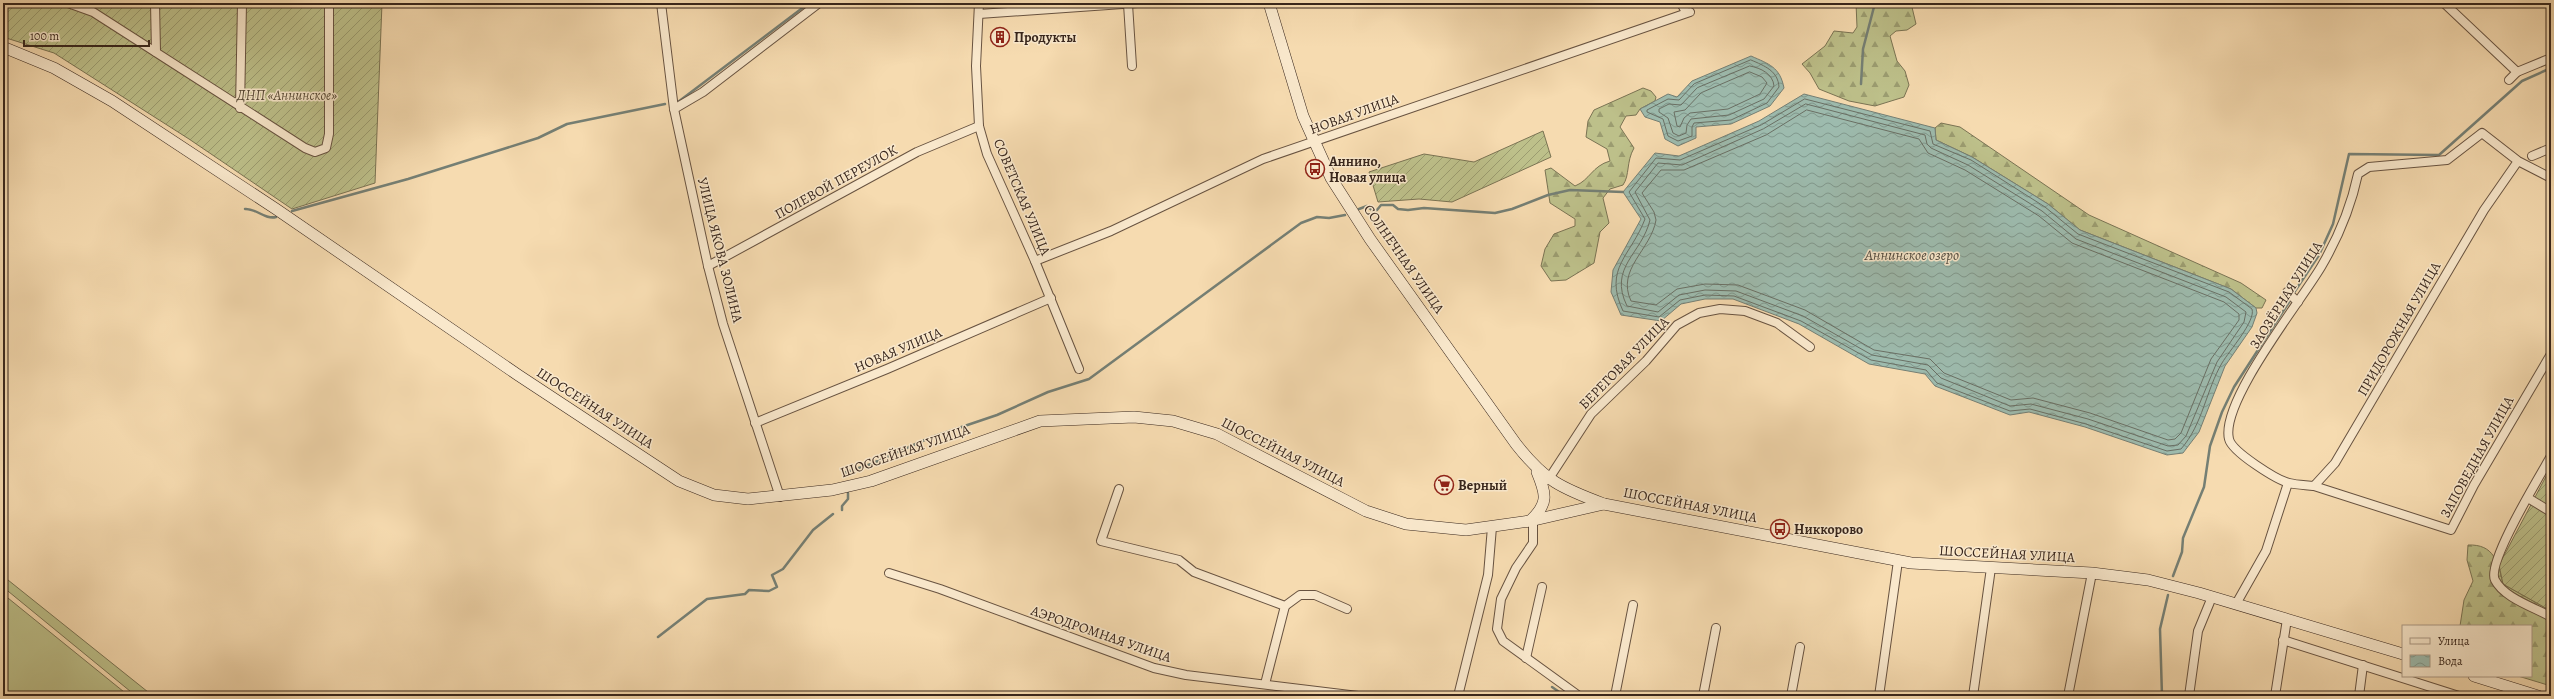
<svg xmlns="http://www.w3.org/2000/svg" width="2554" height="699" font-family="Alegreya,serif">
<style>
.grass{fill:#bdc08a;stroke:#7a7353}
.forest{fill:url(#forest-firs);stroke:#7a7353}
.garden{fill:url(#garden-furrows);stroke:#7a7353}
.water{fill:url(#water-waves);stroke:#757f74}
.lines{fill:none;stroke-linecap:round;stroke-linejoin:round}
.shore{stroke:#6a7065;stroke-width:1}
.stream{stroke:#757f74;stroke-width:2.5}
.minor-casing{stroke:#685341;stroke-width:10}
.secondary-casing{stroke:#38261c;stroke-width:12}
.minor{stroke:#f9e8cc;stroke-width:8}
.secondary{stroke:#f9e8cc;stroke-width:11}
.labels{text-anchor:middle;dominant-baseline:central;stroke-width:3;stroke-linejoin:round;paint-order:stroke}
.poi-label{font-size:14px;font-weight:bold;fill:#38261c;stroke:#f9e8cc;text-anchor:start}
.park-label{font-size:14px;font-style:italic;fill:#594c38;stroke:#f9e8cc}
.street-label{font-size:14px;fill:#38261c;stroke:#f9e8cc}
.water-label{font-size:15px;font-style:italic;fill:#514b40;stroke:#f9e8cc}
</style>
<defs>
<pattern id="forest-firs" width="22" height="20" patternUnits="userSpaceOnUse"><rect width="22" height="20" fill="#bdc08a"/><path d="M5 1l3.5 6h-7zM16 11l3.5 6h-7z" fill="#9b9c70"/></pattern>
<pattern id="garden-furrows" width="10" height="10" patternUnits="userSpaceOnUse"><rect width="10" height="10" fill="#bdc08a"/><path d="M-1 1l2-2M0 10L10 0M9 11l2-2" fill="none" stroke="#9b9c70"/></pattern>
<pattern id="water-waves" width="16" height="10" patternUnits="userSpaceOnUse"><rect width="16" height="10" fill="#9dbbae"/><path d="M0 5q4-4 8 0t8 0" fill="none" stroke="#81988d"/></pattern>
</defs>
<rect width="100%" height="100%" fill="#f6dbb0"/>
<filter id="stains"><feTurbulence type="fractalNoise" baseFrequency=".005" numOctaves="4"/><feColorMatrix values="0 0 0 0 .2 0 0 0 0 .09 0 0 0 0 .02 0 0 0 .5 -.17"/></filter>
<radialGradient id="worn" r=".72"><stop offset=".6" stop-color="#630" stop-opacity="0"/><stop offset="1" stop-color="#630" stop-opacity=".3"/></radialGradient>
<g class="grass">
<polygon points="3,576 153,696 136,696 3,587"/>
<polygon points="3,594 129,696 3,696"/>
</g>
<g class="forest">
<polygon points="1856,3 1911,3 1916,24 1907,30 1896,31 1890,36 1897,61 1905,71 1909,85 1904,97 1875,106 1849,101 1819,89 1810,73 1802,64 1825,46 1834,31 1853,33 1857,27"/>
<path d="M1643 88 1651 91 1656 97 1655 101 1640 109 1636 115 1626 116 1620 127 1634 148C1626 162 1630 175 1623 185L1610 189 1603 198 1609 223 1600 232 1594 263 1566 280 1551 281 1541 266 1545 249 1554 234 1575 226V219L1550 203 1545 170 1551 168 1575 186C1590 180 1592 166 1610 161L1607 149 1586 137 1588 121 1594 110Z"/>
<polygon points="1941,123 1960,127 2089,215 2241,283 2266,300 2262,308 2256,308 2231,289 2080,230 2048,204 1972,157 1936,140 1935,128"/>
<path d="M2468 545C2494 544 2498 562 2503 584L2551 611V686L2518 676H2531V626H2460L2464 600 2473 581 2467 560Z"/>
</g>
<g class="garden">
<polygon points="3,3 382,3 375,183 292,209 189,139 54,53 3,37"/>
<polygon points="1543,131 1551,157 1452,202 1419,199 1378,202 1369,172 1424,154 1474,162"/>
<polygon points="2551,467 2551,611 2503,584 2499,565"/>
</g>
<g class="water">
<path d="M1751 56C1769 64 1780 67 1784 88L1770 106 1731 124 1696 127V138L1678 146 1665 139 1660 122 1645 117 1640 109 1668 94 1677 97 1692 81Z"/>
<polygon points="1804,94 1935,128 1936,140 1972,157 2048,204 2080,230 2231,289 2256,308 2257,313 2252,327 2225,366 2199,432 2183,453 2167,455 2085,427 2029,412 2010,415 1935,386 1925,374 1869,364 1799,324 1733,299 1705,299 1681,304 1661,321 1621,315 1611,292 1613,270 1641,219 1623,192 1655,153 1679,156 1759,121"/>
</g>
<g class="lines">
<g class="shore">
<path d="M1751 60C1765 66 1778 71 1779 87L1767 103 1731 120 1694 123 1692 127V136L1678 141 1668 136 1663 119 1647 112V110L1668 99 1679 100 1694 84Z"/>
<path d="M1750 66C1761 68 1773 74 1774 86L1764 99 1729 115 1691 119 1687 125 1686 133 1679 136 1673 133 1668 118 1659 112V109L1669 104 1681 105 1697 88Z"/>
<polygon points="1750,72 1762,77 1767,83 1760,94 1728,109 1690,113 1684,118 1680,127 1677,126 1674,112 1685,110 1701,93"/>
<path d="M1805 99 1930 131 1933 144 1971 160 2045 207 2078 234 2229 292 2252 309C2256 321 2229 351 2222 363 2206 390 2203 424 2181 449L2167 451 2086 424 2030 409 2010 411 1937 383 1926 370 1871 360 1801 321 1734 296 1705 295 1680 300 1659 317 1623 311C1603 268 1631 256 1645 219L1629 192 1656 158 1680 160 1761 125Z"/>
<path d="M1806 104 1925 135 1927 144 1931 148 1968 165 2042 211 2076 239 2226 297 2246 312 2244 322 2217 362 2186 436 2178 445 2168 446 2088 419 2031 404 2010 406 1941 378 1928 365 1872 355 1803 316 1736 291 1705 290 1679 295 1658 312 1627 306C1608 267 1642 254 1650 220L1635 192 1658 163 1682 165 1763 129Z"/>
<path d="M1807 110 1919 139 1928 153 1965 170 2039 216 2072 243 2224 302 2239 314V320L2211 359 2181 433 2175 439 2168 440 2090 413 2033 398 2011 400 1944 373 1930 359 1874 350 1805 310 1738 285 1705 284 1677 289 1656 305 1631 301C1616 269 1651 250 1656 220L1654 212 1642 193 1661 170H1684L1766 135Z"/>
</g>
<g class="stream">
<polyline points="1861,84 1863,49 1875,3"/>
<polyline points="678,102 809,3"/>
<path d="M245 209C256 208 265 220 276 217"/>
<polyline points="1359,209 1367,206 1373,211 1377,210 1381,205 1393,205 1398,209 1408,210 1424,208 1495,213 1512,209 1548,195 1570,190 1623,192"/>
<polyline points="292,211 408,179 538,138 567,124 665,104"/>
<polyline points="2293,294 2319,255 2333,224 2349,154 2439,155 2522,81 2551,68"/>
<polyline points="846,476 846,472 871,464 929,438 997,415 1048,392 1089,379 1301,223 1317,217 1329,218 1345,215"/>
<polyline points="842,510 842,506 848,499 848,493"/>
<polyline points="2173,576 2182,552 2183,538 2204,487 2210,446 2222,412 2234,387 2291,299"/>
<polyline points="658,637 707,599 745,594 749,590 769,591 777,587 772,575 783,569 813,530 833,514"/>
<polyline points="1552,687 1565,696"/>
<polyline points="2162,696 2160,629 2168,595"/>
</g>
<g class="minor-casing">
<g id="minor">
<polyline points="68,3 93,12 305,148 315,152 326,148 329,134 329,3"/>
<polyline points="155,3 156,52"/>
<polyline points="661,3 674,109 708,266 723,324 780,497"/>
<polyline points="979,3 976,66 979,126 987,154 1035,261 1079,369"/>
<polyline points="1681,3 1686,12"/>
<polyline points="2444,3 2517,72"/>
<polyline points="1128,4 1132,66"/>
<polyline points="979,14 1137,3"/>
<polyline points="2509,80 2517,72 2551,58"/>
<polyline points="240,108 242,3"/>
<polyline points="674,109 703,92 819,3"/>
<polyline points="2532,156 2551,148"/>
<path d="M2518 161 2484 210 2335 463 2314 486C2306 485 2297 485 2289 483 2277 480 2232 452 2229 439 2220 402 2301 301 2321 267 2338 238 2351 207 2358 174L2369 167 2447 160 2482 133 2518 161 2551 178"/>
<polyline points="1035,261 1111,231 1263,159 1690,12"/>
<polyline points="708,266 917,152 979,126"/>
<polyline points="2287,292 2298,302"/>
<polyline points="755,423 887,369 1051,298"/>
<path d="M2551 456C2540 476 2486 563 2495 580 2504 598 2534 607 2551 617"/>
<polyline points="1548,480 1591,414 1646,361 1677,325 1699,313 1720,309 1745,311 1777,323 1810,347"/>
<polyline points="2314,486 2451,530 2474,485 2551,354"/>
<polyline points="1119,489 1101,541 1179,560 1194,572 1285,606 1300,595 1315,595 1347,609"/>
<polyline points="2528,498 2551,512"/>
<polyline points="1533,520 1533,543 1516,568 1501,599 1497,629 1503,641 1579,696"/>
<polyline points="889,573 940,589 1154,668 1186,675 1358,696"/>
<polyline points="2236,604 2266,551 2288,483"/>
<polyline points="2283,640 2459,696"/>
<polyline points="1526,658 1542,587"/>
<polyline points="1265,684 1285,606"/>
<polyline points="1458,696 1488,575 1492,527"/>
<polyline points="1615,696 1633,605"/>
<polyline points="1703,696 1716,628"/>
<polyline points="1791,696 1800,647"/>
<polyline points="1879,696 1898,561"/>
<polyline points="1973,696 1991,568"/>
<polyline points="2068,696 2092,573"/>
<polyline points="2189,696 2198,631 2212,597"/>
<polyline points="2275,696 2287,619"/>
<polyline points="2359,696 2363,665"/>
</g>
</g>
<g class="secondary-casing">
<g id="secondary">
<path d="M1269 3 1303 116 1331 178 1370 239 1516 444C1545 481 1561 488 1604 504L1911 563 2092 573 2148 580 2199 593 2403 654"/>
<polyline points="3,47 54,68 112,101 276,209 518,375 679,481 714,495 748,499 832,490 871,481 1040,421 1134,417 1173,421 1217,434 1366,511 1406,524 1466,530 1530,521 1604,504"/>
<path d="M1531 520C1549 503 1546 494 1537 472"/>
<polyline points="2474,676 2538,696"/>
</g>
</g>
<use href="#minor" class="minor"/>
<use href="#secondary" class="secondary"/>
</g>
<defs>
<g id="building-ring" transform="scale(1)"><circle r="9.5" fill="#f9e8cc" stroke="#8f2418" stroke-width="1.5"/><path d="M-4-6H4V6H1V3H-1V6H-4ZM-2.5-4.3h1.7v1.8h-1.7ZM.8-4.3h1.7v1.8H.8ZM-2.5-1h1.7V.8h-1.7ZM.8-1h1.7V.8H.8Z" fill="#8f2418"/></g>
<g id="bus-ring" transform="scale(1)"><circle r="9.5" fill="#f9e8cc" stroke="#8f2418" stroke-width="1.5"/><path d="M-5-6H5V4H4V6H2V4H-2V6H-4V4H-5ZM-3.5-4V0h7V-4ZM-3.5 1.2v1.5H-2V1.2ZM2 1.2v1.5H3.5V1.2Z" fill="#8f2418"/></g>
<g id="supermarket-ring" transform="scale(1)"><circle r="9.5" fill="#f9e8cc" stroke="#8f2418" stroke-width="1.5"/><path d="M-6-5.5h2.5l.6 2H6L4.5 2H-2.5L-4.4-4H-6ZM-1.5 3.2a1.3 1.3 0 1 0 .1 0ZM3 3.2a1.3 1.3 0 1 0 .1 0Z" fill="#8f2418"/></g>
</defs>
<g fill-rule="evenodd">
<use href="#building-ring" x="1000" y="37"/>
<use href="#bus-ring" x="1315" y="169"/>
<use href="#supermarket-ring" x="1444" y="485"/>
<use href="#bus-ring" x="1780" y="529"/>
</g>
<g class="labels">
<g class="poi-label">
<text x="1014" y="37">Продукты</text>
<text x="1329" y="161">Аннино,<tspan x="1329" dy="16">Новая улица</tspan></text>
<text x="1458" y="485">Верный</text>
<text x="1794" y="529">Никкорово</text>
</g>
<g class="park-label">
<text x="287" y="95">ДНП «Аннинское»</text>
</g>
<g class="street-label">
<text transform="translate(1354 114) rotate(-20)">НОВАЯ УЛИЦА</text>
<text transform="translate(836 182) rotate(-29)">ПОЛЕВОЙ ПЕРЕУЛОК</text>
<text transform="translate(1022 197) rotate(67)">СОВЕТСКАЯ УЛИЦА</text>
<text transform="translate(720 250) rotate(76)">УЛИЦА ЯКОВА ЗОЛИНА</text>
<text transform="translate(1404 259) rotate(55)">СОЛНЕЧНАЯ УЛИЦА</text>
<text transform="translate(2286 295) rotate(-58)">ЗАОЗЁРНАЯ УЛИЦА</text>
<text transform="translate(2399 329) rotate(-60)">ПРИДОРОЖНАЯ УЛИЦА</text>
<text transform="translate(898 350) rotate(-23)">НОВАЯ УЛИЦА</text>
<text transform="translate(1624 363) rotate(-46)">БЕРЕГОВАЯ УЛИЦА</text>
<text transform="translate(595 408) rotate(33)">ШОССЕЙНАЯ УЛИЦА</text>
<text transform="translate(905 451) rotate(-19)">ШОССЕЙНАЯ УЛИЦА</text>
<text transform="translate(1283 452) rotate(27)">ШОССЕЙНАЯ УЛИЦА</text>
<text transform="translate(2477 457) rotate(-61)">ЗАПОВЕДНАЯ УЛИЦА</text>
<text transform="translate(1690 505) rotate(11)">ШОССЕЙНАЯ УЛИЦА</text>
<text transform="translate(2007 554) rotate(3)">ШОССЕЙНАЯ УЛИЦА</text>
<text transform="translate(1101 634) rotate(19)">АЭРОДРОМНАЯ УЛИЦА</text>
</g>
<g class="water-label">
<text x="1912" y="255">Аннинское озеро</text>
</g>
</g>
<rect width="2554" height="699" fill="none" stroke="#f6dbb0" stroke-width="16"/>
<rect x="4" y="4" width="2546" height="691" fill="none" stroke="#38261c" stroke-width="2"/>
<rect x="8" y="8" width="2538" height="683" fill="none" stroke="#38261c"/>
<rect x="2402" y="625" width="130" height="52" fill="#f9e8cc" stroke="#ac9a86"/>
<rect x="2410" y="638" width="20" height="6" fill="#f9e8cc" stroke="#ac9a86"/>
<text x="2438" y="645" font-size="12" fill="#38261c">Улица</text>
<rect x="2410" y="655" width="20" height="12" fill="url(#water-waves)" stroke="#ac9a86"/>
<text x="2438" y="665" font-size="12" fill="#38261c">Вода</text>
<path d="M24 40v6h125v-6" fill="none" stroke="#38261c" stroke-width="2"/>
<text x="30" y="40" font-size="12" fill="#38261c" stroke="#f9e8cc" stroke-width="3" paint-order="stroke">100 m</text>
<rect width="100%" height="100%" filter="url(#stains)"/>
<rect width="100%" height="100%" fill="url(#worn)"/>
</svg>
